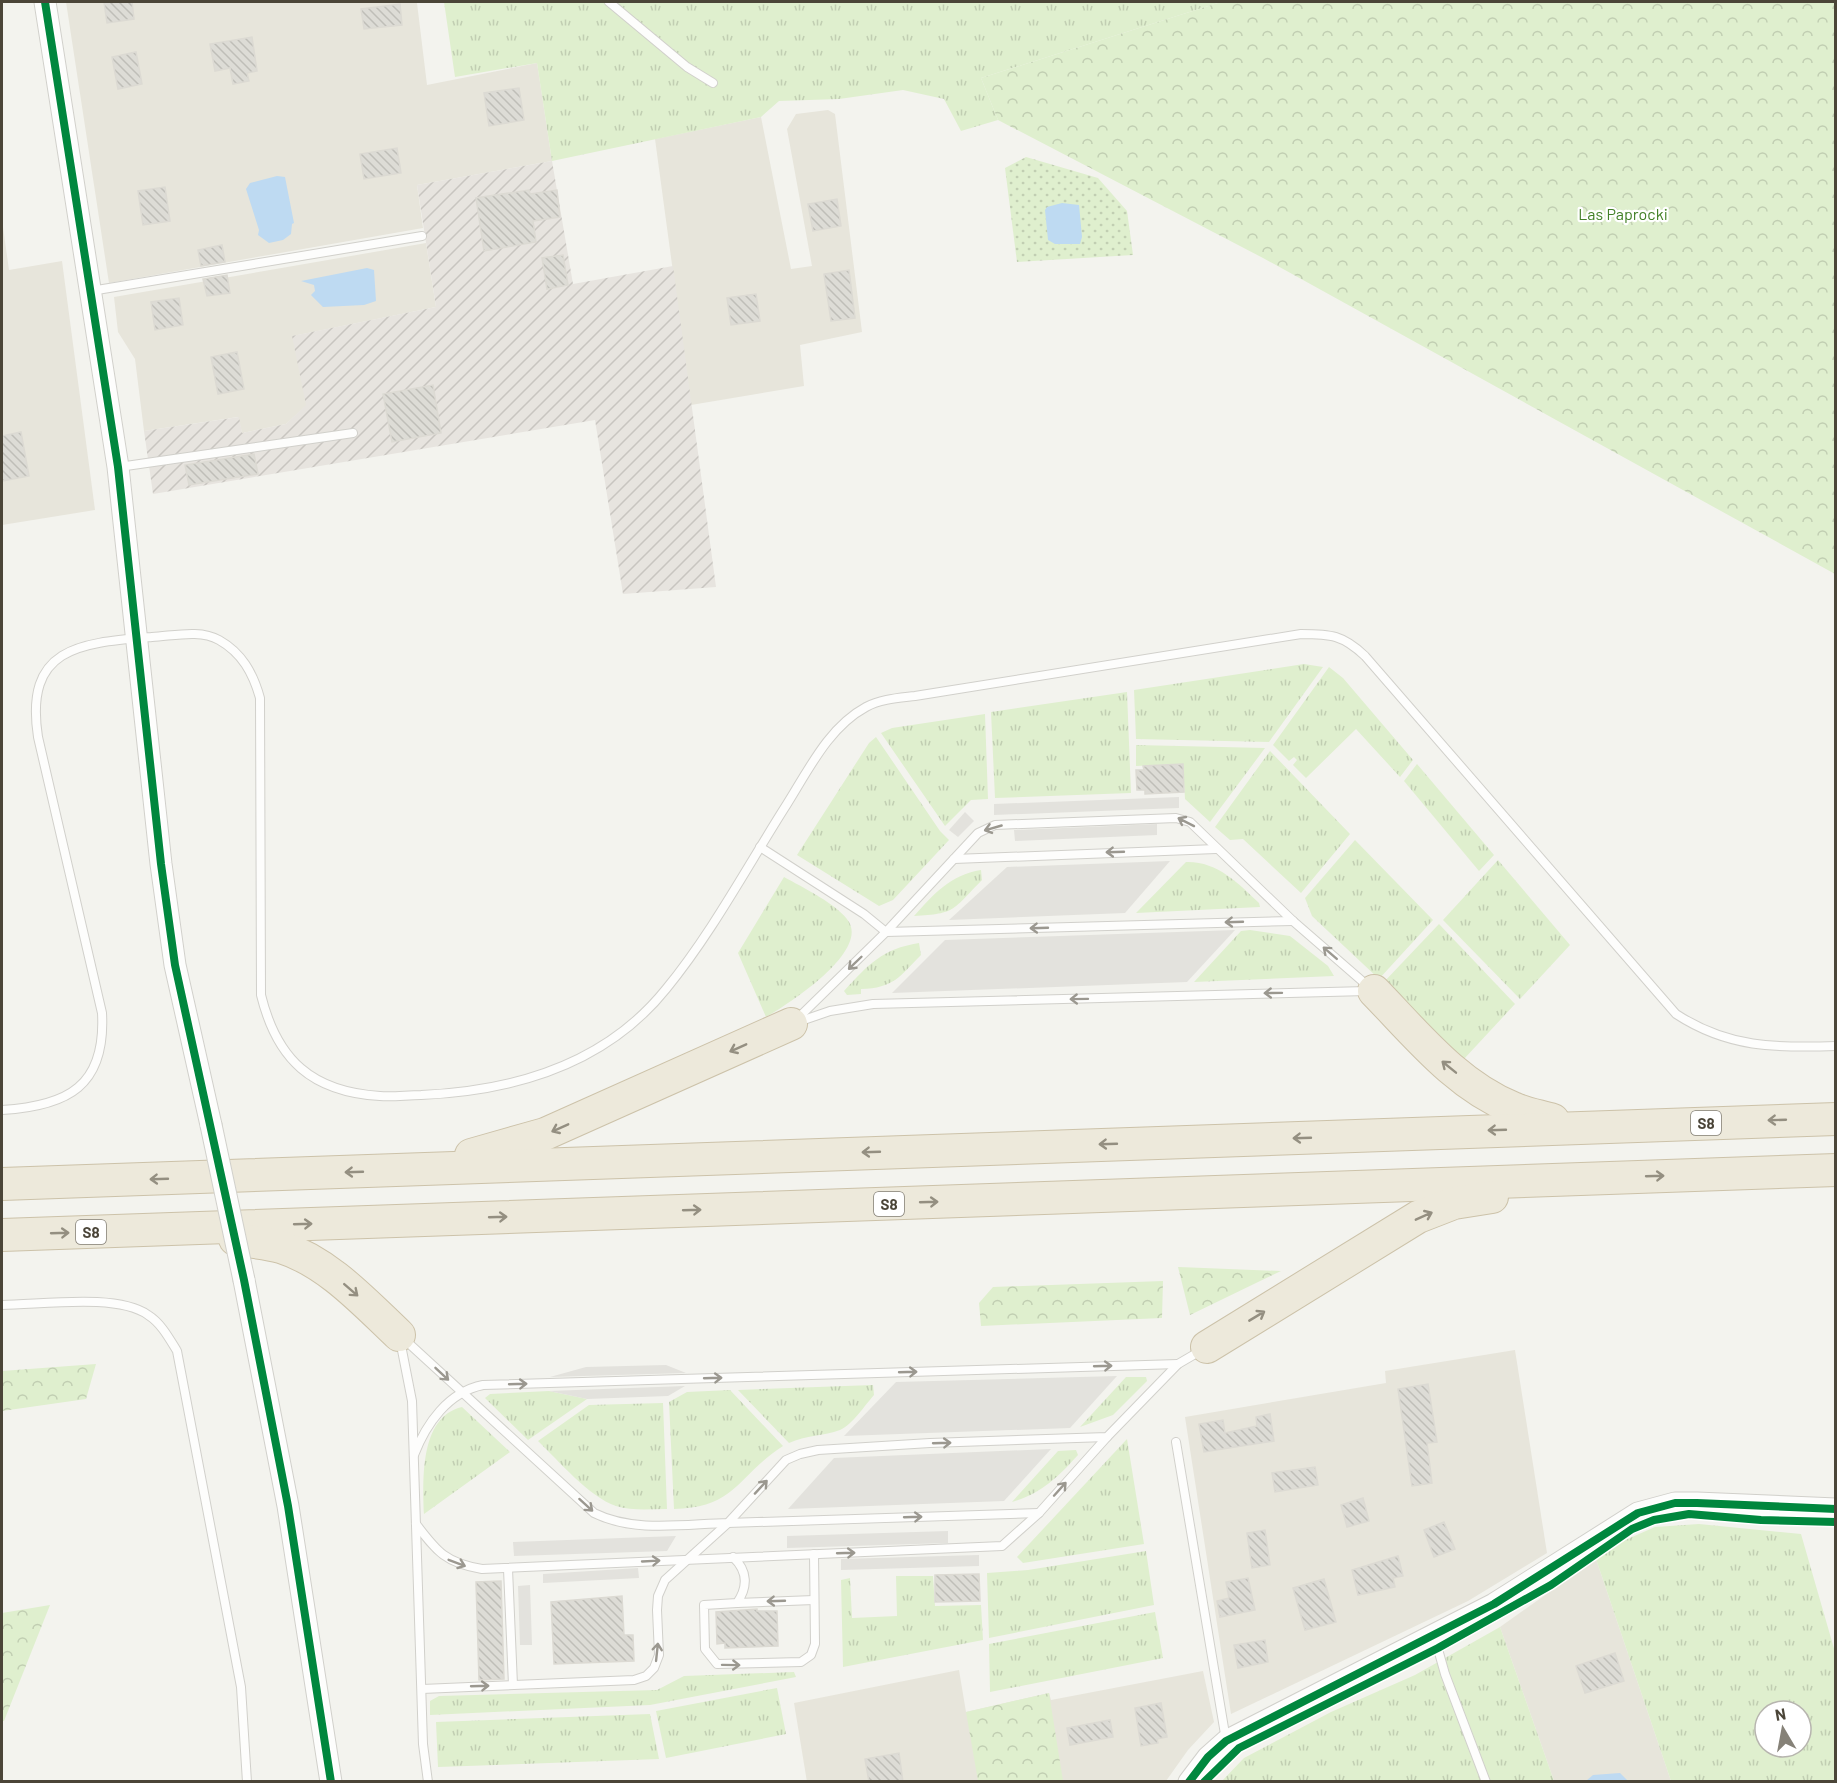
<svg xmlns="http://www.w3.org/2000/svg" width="1837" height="1783" font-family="Barlow,sans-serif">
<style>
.residential{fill:#e7e5db}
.industrial{fill:url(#industrial-furrows)}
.grass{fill:url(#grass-tufts);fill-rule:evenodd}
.forest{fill:url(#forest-crowns)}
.garden{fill:url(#garden-dots)}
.parking{fill:#e3e2dd}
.water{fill:#bedaf2}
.building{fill:url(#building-back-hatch);stroke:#dcdad3;stroke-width:1.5}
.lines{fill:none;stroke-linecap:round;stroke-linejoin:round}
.service-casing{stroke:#d1d0cb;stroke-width:10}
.tertiary-casing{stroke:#d1d0cb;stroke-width:23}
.motorway-casing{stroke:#ccc2a9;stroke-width:34}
.service{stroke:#fdfdfc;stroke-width:8}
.tertiary{stroke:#fdfdfc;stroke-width:21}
.motorway{stroke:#ede9db;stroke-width:32}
.tertiary-bridge-casing{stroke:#d1d0cb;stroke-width:23;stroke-linecap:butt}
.tertiary-bridge{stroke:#fdfdfc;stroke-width:21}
.cycleway-casing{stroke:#fff;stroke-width:11}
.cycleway{stroke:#00873e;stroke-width:8}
.oneway{stroke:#9b9890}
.oneway2{stroke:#948f81}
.labels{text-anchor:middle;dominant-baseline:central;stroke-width:4.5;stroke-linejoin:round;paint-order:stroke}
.shield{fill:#fff;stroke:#817d74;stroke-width:1.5}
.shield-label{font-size:15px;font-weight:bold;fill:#4b4538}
.park-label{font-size:16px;fill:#438028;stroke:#fff}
</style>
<defs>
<pattern id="industrial-furrows" width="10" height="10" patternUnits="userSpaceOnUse" patternTransform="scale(1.5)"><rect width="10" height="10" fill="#e7e4df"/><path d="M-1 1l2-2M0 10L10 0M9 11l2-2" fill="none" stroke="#c8c5c0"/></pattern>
<pattern id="grass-tufts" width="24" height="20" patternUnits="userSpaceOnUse" patternTransform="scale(1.5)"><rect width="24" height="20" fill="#dfefce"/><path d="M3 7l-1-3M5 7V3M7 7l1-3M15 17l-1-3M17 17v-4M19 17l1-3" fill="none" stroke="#c1ceb2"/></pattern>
<pattern id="forest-crowns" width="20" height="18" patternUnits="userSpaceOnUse" patternTransform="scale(1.5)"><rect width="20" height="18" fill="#dfefce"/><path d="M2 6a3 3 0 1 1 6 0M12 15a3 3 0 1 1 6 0" fill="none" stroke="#c1ceb2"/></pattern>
<pattern id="garden-dots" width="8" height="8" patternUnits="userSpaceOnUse" patternTransform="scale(1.5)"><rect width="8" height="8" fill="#dfefce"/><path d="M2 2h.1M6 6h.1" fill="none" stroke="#c1ceb2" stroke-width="1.8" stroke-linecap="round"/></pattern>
<pattern id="building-back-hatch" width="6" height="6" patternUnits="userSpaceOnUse" patternTransform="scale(1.5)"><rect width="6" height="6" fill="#dddcd6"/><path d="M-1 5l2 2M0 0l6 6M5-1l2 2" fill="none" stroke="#bfbeb8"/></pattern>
</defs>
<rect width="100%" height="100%" fill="#f3f3ee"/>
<g class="residential">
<polygon points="66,2 426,2 417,3 427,85 537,63 552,161 417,185 423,228 109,283"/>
<polygon points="828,110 835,114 862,332 800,345 804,386 691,405 655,139 761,117 791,269 812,266 787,129 796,114"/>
<polygon points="2,220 9,270 62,261 95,510 2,525"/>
<polygon points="426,243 436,307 293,336 307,405 286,424 242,433 238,417 144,431 135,359 118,332 114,297"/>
<polygon points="1515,1350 1547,1553 1468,1601 1231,1714 1185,1417 1386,1383 1385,1371"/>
<polygon points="1596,1559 1671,1781 1554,1781 1500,1627"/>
<polygon points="959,1670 966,1712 1049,1693 1051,1700 1203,1671 1214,1722 1188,1750 1166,1781 807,1782 794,1703"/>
</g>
<polygon class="industrial" points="552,161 573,284 673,266 716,587 623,594 595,420 153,494 144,431 239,417 242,433 286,424 306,405 292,336 436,307 417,185"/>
<g class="grass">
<polygon points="444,2 1221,2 981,78 998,120 961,131 944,99 903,90 839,99 779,101 761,117 552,161 537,63 455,77"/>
<polygon points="1304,664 1323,667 1269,742 1136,739 1134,690"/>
<polygon points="1329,667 1343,678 1413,760 1400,777 1356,729 1306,778 1293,765 1297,760 1294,757 1289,761 1273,745"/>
<polygon points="1127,692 1131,793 995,798 991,712"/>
<polygon points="985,714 988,799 971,800 945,826 881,733 892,728"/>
<polygon points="876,737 940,831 949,840 893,900 879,906 797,855 869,743"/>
<polygon points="1136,745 1265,748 1210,822 1185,799 1183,764 1136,766"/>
<polygon points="1270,751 1350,834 1301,893 1243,839 1230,840 1215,827"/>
<polygon points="1417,764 1494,855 1479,871 1404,781"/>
<polygon points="1355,840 1433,920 1379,979 1312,916 1305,898"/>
<polygon points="1498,860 1570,945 1520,999 1443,920"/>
<path d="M1186 862C1217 861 1238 883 1259 903L1260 907 1136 913Z"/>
<path d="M981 870 982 880C953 909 957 914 914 916 934 894 950 875 981 870Z"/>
<path d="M784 877C802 887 839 905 849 922 867 953 789 1004 766 1017L738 953Z"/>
<polygon points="1439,924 1515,1004 1464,1059 1383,983"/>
<polygon points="1250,930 1290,936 1328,966 1334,976 1194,982 1241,931"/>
<path d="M919 943 921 955C899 977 894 988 861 989V994L847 995 844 991C869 964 882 949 919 943Z"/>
<polygon points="1126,1377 1146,1377 1147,1381 1113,1415 1080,1427"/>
<path d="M873 1385 874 1395C865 1405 853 1424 840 1430 824 1436 806 1435 789 1443L738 1390Z"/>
<path d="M730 1390 783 1446C738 1475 736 1508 674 1509L669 1402 687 1392Z"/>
<polygon points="549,1391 587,1399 528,1440 485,1398 490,1394"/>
<path d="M663 1403 667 1509C650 1509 632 1511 616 1506 589 1497 559 1461 538 1441L589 1405Z"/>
<path d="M462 1407 510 1452 424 1514C423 1481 419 1417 462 1407Z"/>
<polygon points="1127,1439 1144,1544 1023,1563 1017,1557"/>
<path d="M1076 1450 1078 1455C1058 1477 1042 1493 1012 1502L1058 1451Z"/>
<path d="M1699 1524 1801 1534 1835 1652V1781H1671L1596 1559 1623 1541 1655 1527ZM1765 1711H1801V1747H1765Z"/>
<polygon points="1146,1551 1154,1605 989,1638 987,1573 1028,1570"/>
<polygon points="896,1576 933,1576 935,1606 981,1605 983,1640 843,1667 841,1580 850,1578 852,1618 897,1616"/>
<polygon points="1155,1612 1163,1658 990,1692 989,1644"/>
<polygon points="1500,1627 1554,1781 1221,1782 1244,1758 1331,1712 1415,1675"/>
<polygon points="794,1672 796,1677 650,1705 430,1715 430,1701 439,1696 657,1690 684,1676"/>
<polygon points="777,1688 786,1734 666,1758 656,1711"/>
<polygon points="650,1714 659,1759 438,1767 436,1722"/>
</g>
<g class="forest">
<polygon points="1221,2 1835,2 1835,574 1263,258 998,120 981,78"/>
<polygon points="1178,1267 1179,1267 1281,1271 1190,1315"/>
<polygon points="1163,1281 1162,1318 981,1326 979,1303 993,1287"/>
<polygon points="96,1364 86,1399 2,1411 2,1371"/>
<polygon points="50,1605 4,1721 2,1721 2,1613"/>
<polygon points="1049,1693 1063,1781 978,1781 966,1712"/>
</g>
<polygon class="garden" points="1026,157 1098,178 1127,211 1133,255 1017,262 1005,168"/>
<g class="parking">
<polygon points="1179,797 1179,808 994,815 994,804"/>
<polygon points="965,812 974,821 958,837 949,830"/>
<polygon points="1157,824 1157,835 1015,841 1014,830"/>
<polygon points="1170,861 1125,913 949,920 1007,867"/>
<polygon points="1235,930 1187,982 892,993 945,940"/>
<polygon points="666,1365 686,1373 550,1377 586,1367"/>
<polygon points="1117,1376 1070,1428 844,1436 896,1382"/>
<polygon points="685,1386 668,1396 587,1399 549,1391"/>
<polygon points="1051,1449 1004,1501 788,1509 834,1458"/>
<polygon points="948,1531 948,1543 787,1548 787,1536"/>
<polygon points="676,1536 667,1551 514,1556 513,1542"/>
<polygon points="979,1555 979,1566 841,1570 841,1559"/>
<polygon points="638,1568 639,1578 543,1583 543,1574"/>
<polygon points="530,1585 532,1645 520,1645 518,1586"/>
</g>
<g class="water">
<polygon points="277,176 285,177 294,223 292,224 291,234 283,240 269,243 258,235 259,230 246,189 250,183"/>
<polygon points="1062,203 1079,205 1082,237 1080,244 1055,244 1048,240 1045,210 1047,207"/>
<polygon points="367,268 374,270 376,301 364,305 323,307 311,295 315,291 314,285 301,281"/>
<polygon points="1620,1773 1628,1781 1586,1781 1593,1775"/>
</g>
<g class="building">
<polygon points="104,2 132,2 134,19 107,23"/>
<polygon points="400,4 402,25 364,29 361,9"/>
<polygon points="252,37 257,71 247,73 249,81 233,84 230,68 215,71 210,44"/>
<polygon points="136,52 142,84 118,89 112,57"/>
<polygon points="519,88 524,120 489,126 484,93"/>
<polygon points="397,148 401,173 364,179 360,154"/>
<polygon points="165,187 170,221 143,225 138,191"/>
<polygon points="529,190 530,194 557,190 560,217 533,221 536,242 484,251 476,198"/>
<polygon points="837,199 841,226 813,231 808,204"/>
<polygon points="222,245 225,262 201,266 198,250"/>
<polygon points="563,255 568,285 547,289 542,258"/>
<polygon points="849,270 855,318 831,321 824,274"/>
<polygon points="227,275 230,293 207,296 203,279"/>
<polygon points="756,294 760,321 731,325 727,298"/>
<polygon points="179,298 183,325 155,330 151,302"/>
<polygon points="237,352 244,389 218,394 211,357"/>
<polygon points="433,385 441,433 392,442 383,394"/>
<polygon points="21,432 29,476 2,481 2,436"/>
<polygon points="254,454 258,474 189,485 185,465"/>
<polygon points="1183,764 1184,792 1145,794 1145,790 1137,790 1136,770 1144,770 1143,766"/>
<polygon points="1428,1384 1437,1442 1427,1443 1432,1483 1412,1486 1398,1389"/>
<polygon points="1270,1414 1274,1441 1204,1452 1199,1424 1223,1420 1225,1433 1257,1426 1256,1417"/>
<polygon points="1315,1467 1318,1485 1275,1492 1272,1473"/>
<polygon points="1363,1498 1369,1521 1347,1527 1341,1505"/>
<polygon points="1444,1522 1455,1549 1434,1557 1424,1530"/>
<polygon points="1265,1530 1270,1565 1252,1568 1247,1533"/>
<polygon points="1398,1556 1403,1576 1393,1578 1395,1587 1358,1595 1352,1570"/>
<polygon points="979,1574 980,1601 935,1602 935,1575"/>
<polygon points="1248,1578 1255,1610 1220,1617 1217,1601 1229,1598 1226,1582"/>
<polygon points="1324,1579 1336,1622 1305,1630 1293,1588"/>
<polygon points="501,1581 504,1679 479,1680 476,1582"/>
<polygon points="622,1596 624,1635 633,1635 634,1661 554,1664 551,1602"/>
<polygon points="757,1609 757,1611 777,1611 778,1646 725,1648 725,1643 717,1644 716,1612"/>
<polygon points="1265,1640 1268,1662 1238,1668 1234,1645"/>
<polygon points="1615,1653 1624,1681 1585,1693 1576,1666"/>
<polygon points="1161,1703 1167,1737 1157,1739 1158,1743 1141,1746 1135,1708"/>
<polygon points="1110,1720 1113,1737 1070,1745 1067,1728"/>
<polygon points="899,1753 903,1782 869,1782 865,1759"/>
</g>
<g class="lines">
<g class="service-casing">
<g id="service">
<polyline points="609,2 687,67 713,83"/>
<polyline points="91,291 422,236"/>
<polyline points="119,467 353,433"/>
<polyline points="760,847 864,914 886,932 1293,921"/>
<polyline points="954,859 1216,849"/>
<polyline points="796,1020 886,932 978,833 995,825 1176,818 1190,822 1293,921 1369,987"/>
<polyline points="795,1023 830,1011 873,1004 1367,991"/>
<path d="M2 1110C68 1106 106 1086 102 1013L38 737C24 646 81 643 152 637 173 636 200 629 219 640 242 653 253 673 260 698L261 995C277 1060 312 1092 380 1096 394 1097 407 1095 421 1095 514 1091 605 1065 666 989 712 933 748 865 787 804 809 769 829 727 866 707 881 699 899 698 915 696L1301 634C1331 634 1343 635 1365 656L1676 1014C1728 1048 1775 1048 1836 1046"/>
<path d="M2 1305C40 1305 117 1293 148 1315 161 1323 169 1338 177 1351L241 1687 247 1782"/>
<path d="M404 1339 594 1513C634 1533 685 1524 728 1523L786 1460 800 1454 818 1450 930 1443 1107 1437 1178 1364 1202 1350"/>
<polyline points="400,1340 412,1401 423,1744 428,1782"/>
<polyline points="1176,1442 1226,1740"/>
<path d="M414 1455C426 1424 448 1392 483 1385L1178 1364"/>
<path d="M416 1524C437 1552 446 1563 482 1569L1002 1546 1039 1513 1107 1437"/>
<path d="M733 1557C748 1571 748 1587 737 1603L704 1605 705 1649 717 1664 801 1662 811 1655 815 1644 814 1554"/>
<polyline points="508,1569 513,1685"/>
<polyline points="737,1603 814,1600"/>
<polyline points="1434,1635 1445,1674 1486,1782"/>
<polyline points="422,1689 634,1680 646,1676 654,1668 659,1655 657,1610 658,1596 665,1580 728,1523 1039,1513"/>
</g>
</g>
<g class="tertiary-casing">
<g id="tertiary">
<polyline points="45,2 118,467 161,864 175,965 211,1125"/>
<polyline points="244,1280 288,1506 331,1782"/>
<polyline points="1189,1782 1208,1757 1226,1741 1494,1604 1638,1513 1675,1503 1697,1503 1836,1509"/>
</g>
</g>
<g class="motorway-casing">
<g id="motorway">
<path d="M1374 991C1416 1034 1456 1085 1513 1108 1526 1114 1540 1116 1553 1120"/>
<polyline points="471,1155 545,1134 791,1024"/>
<polyline points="2,1184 1836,1119"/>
<polyline points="2,1235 1836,1170"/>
<path d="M235 1239C250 1242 266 1243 281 1247 328 1262 364 1302 399 1335"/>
<polyline points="1207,1347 1418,1217 1454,1203 1492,1197"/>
</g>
</g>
<use href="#service" class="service"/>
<use href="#tertiary" class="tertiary"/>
<use href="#motorway" class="motorway"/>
<g class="tertiary-bridge-casing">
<polyline id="tertiary-bridge" points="211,1125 244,1280"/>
</g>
<use href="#tertiary-bridge" class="tertiary-bridge"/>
<g class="cycleway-casing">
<g id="cycleway">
<polyline points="45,2 118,467 161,864 175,965 244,1280 288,1506 331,1782"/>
<polyline points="1189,1782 1208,1757 1226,1741 1494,1604 1638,1513 1675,1503 1697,1503 1836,1509"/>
<polyline points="1204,1782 1239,1748 1438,1648 1551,1585 1632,1529 1654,1520 1689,1514 1761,1520 1836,1522"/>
</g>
</g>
<use href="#cycleway" class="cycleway"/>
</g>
<defs><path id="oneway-shaft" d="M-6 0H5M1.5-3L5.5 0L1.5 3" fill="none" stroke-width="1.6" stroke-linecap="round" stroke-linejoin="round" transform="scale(1.5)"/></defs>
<g class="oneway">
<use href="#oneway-shaft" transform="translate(1186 822) rotate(-153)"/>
<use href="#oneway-shaft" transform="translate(993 828) rotate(164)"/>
<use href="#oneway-shaft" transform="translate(1115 852) rotate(178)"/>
<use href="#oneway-shaft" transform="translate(1234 922) rotate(178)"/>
<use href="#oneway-shaft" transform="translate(1039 928) rotate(178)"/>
<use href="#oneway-shaft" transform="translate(1330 953) rotate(-139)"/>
<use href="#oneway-shaft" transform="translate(855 963) rotate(136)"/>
<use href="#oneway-shaft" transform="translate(1273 993) rotate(179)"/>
<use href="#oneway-shaft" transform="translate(1079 999) rotate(179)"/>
<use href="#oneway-shaft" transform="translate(1103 1366) rotate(-2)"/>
<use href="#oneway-shaft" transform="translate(908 1372) rotate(-2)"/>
<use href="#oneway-shaft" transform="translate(442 1374) rotate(43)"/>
<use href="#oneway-shaft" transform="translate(713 1378) rotate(-2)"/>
<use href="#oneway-shaft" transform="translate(518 1384) rotate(-2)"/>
<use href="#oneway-shaft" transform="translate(942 1443) rotate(-2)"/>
<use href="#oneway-shaft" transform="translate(761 1487) rotate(-47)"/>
<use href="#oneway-shaft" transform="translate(1060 1489) rotate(-48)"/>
<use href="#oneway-shaft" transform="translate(586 1505) rotate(42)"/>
<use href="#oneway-shaft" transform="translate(913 1517) rotate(-2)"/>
<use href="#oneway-shaft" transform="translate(846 1553) rotate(-2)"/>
<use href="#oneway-shaft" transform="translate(651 1561) rotate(-3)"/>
<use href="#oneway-shaft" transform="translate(457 1563) rotate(21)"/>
<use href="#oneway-shaft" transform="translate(776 1601) rotate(178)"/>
<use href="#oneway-shaft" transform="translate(657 1652) rotate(-84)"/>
<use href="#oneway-shaft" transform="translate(731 1665) rotate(1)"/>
<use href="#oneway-shaft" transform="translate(480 1686) rotate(-2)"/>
</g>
<g class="oneway2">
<use href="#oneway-shaft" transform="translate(738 1048) rotate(156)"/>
<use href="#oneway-shaft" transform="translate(1449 1067) rotate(-141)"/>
<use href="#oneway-shaft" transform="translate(1777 1120) rotate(178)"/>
<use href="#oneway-shaft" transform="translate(560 1128) rotate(156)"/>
<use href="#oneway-shaft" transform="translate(1497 1130) rotate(178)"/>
<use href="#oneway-shaft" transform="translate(1302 1138) rotate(178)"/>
<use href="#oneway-shaft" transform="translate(1108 1144) rotate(178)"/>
<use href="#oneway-shaft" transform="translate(871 1152) rotate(178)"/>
<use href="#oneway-shaft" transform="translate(354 1172) rotate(178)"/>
<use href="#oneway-shaft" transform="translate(1655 1176) rotate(-2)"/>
<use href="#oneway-shaft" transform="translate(159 1179) rotate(178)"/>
<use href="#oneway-shaft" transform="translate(929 1202) rotate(-2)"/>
<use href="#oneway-shaft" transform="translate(692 1210) rotate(-2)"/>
<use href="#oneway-shaft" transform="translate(1424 1216) rotate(-24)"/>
<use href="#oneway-shaft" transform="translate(498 1217) rotate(-2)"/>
<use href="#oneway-shaft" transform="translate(303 1224) rotate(-2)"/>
<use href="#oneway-shaft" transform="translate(60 1233) rotate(-2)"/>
<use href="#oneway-shaft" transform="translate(351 1290) rotate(41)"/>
<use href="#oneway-shaft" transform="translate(1257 1316) rotate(-31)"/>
</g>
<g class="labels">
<g class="shield">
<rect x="1691" y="1111" width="30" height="24" rx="4.5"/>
<rect x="874" y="1192" width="30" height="24" rx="4.5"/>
<rect x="76" y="1220" width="30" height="24" rx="4.5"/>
</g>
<g class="shield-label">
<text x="1706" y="1123">S8</text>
<text x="889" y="1204">S8</text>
<text x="91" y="1232">S8</text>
</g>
<g class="park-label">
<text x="1623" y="213">Las Paprocki</text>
</g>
</g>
<rect width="1837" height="1783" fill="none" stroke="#4b4538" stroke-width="6"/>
<g transform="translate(1783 1729) rotate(350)"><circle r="28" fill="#ffffff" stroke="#b7b5af" stroke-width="1.5"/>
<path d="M0-4.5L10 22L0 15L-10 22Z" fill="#868278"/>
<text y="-9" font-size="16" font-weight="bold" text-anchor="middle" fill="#4b4538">N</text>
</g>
</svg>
